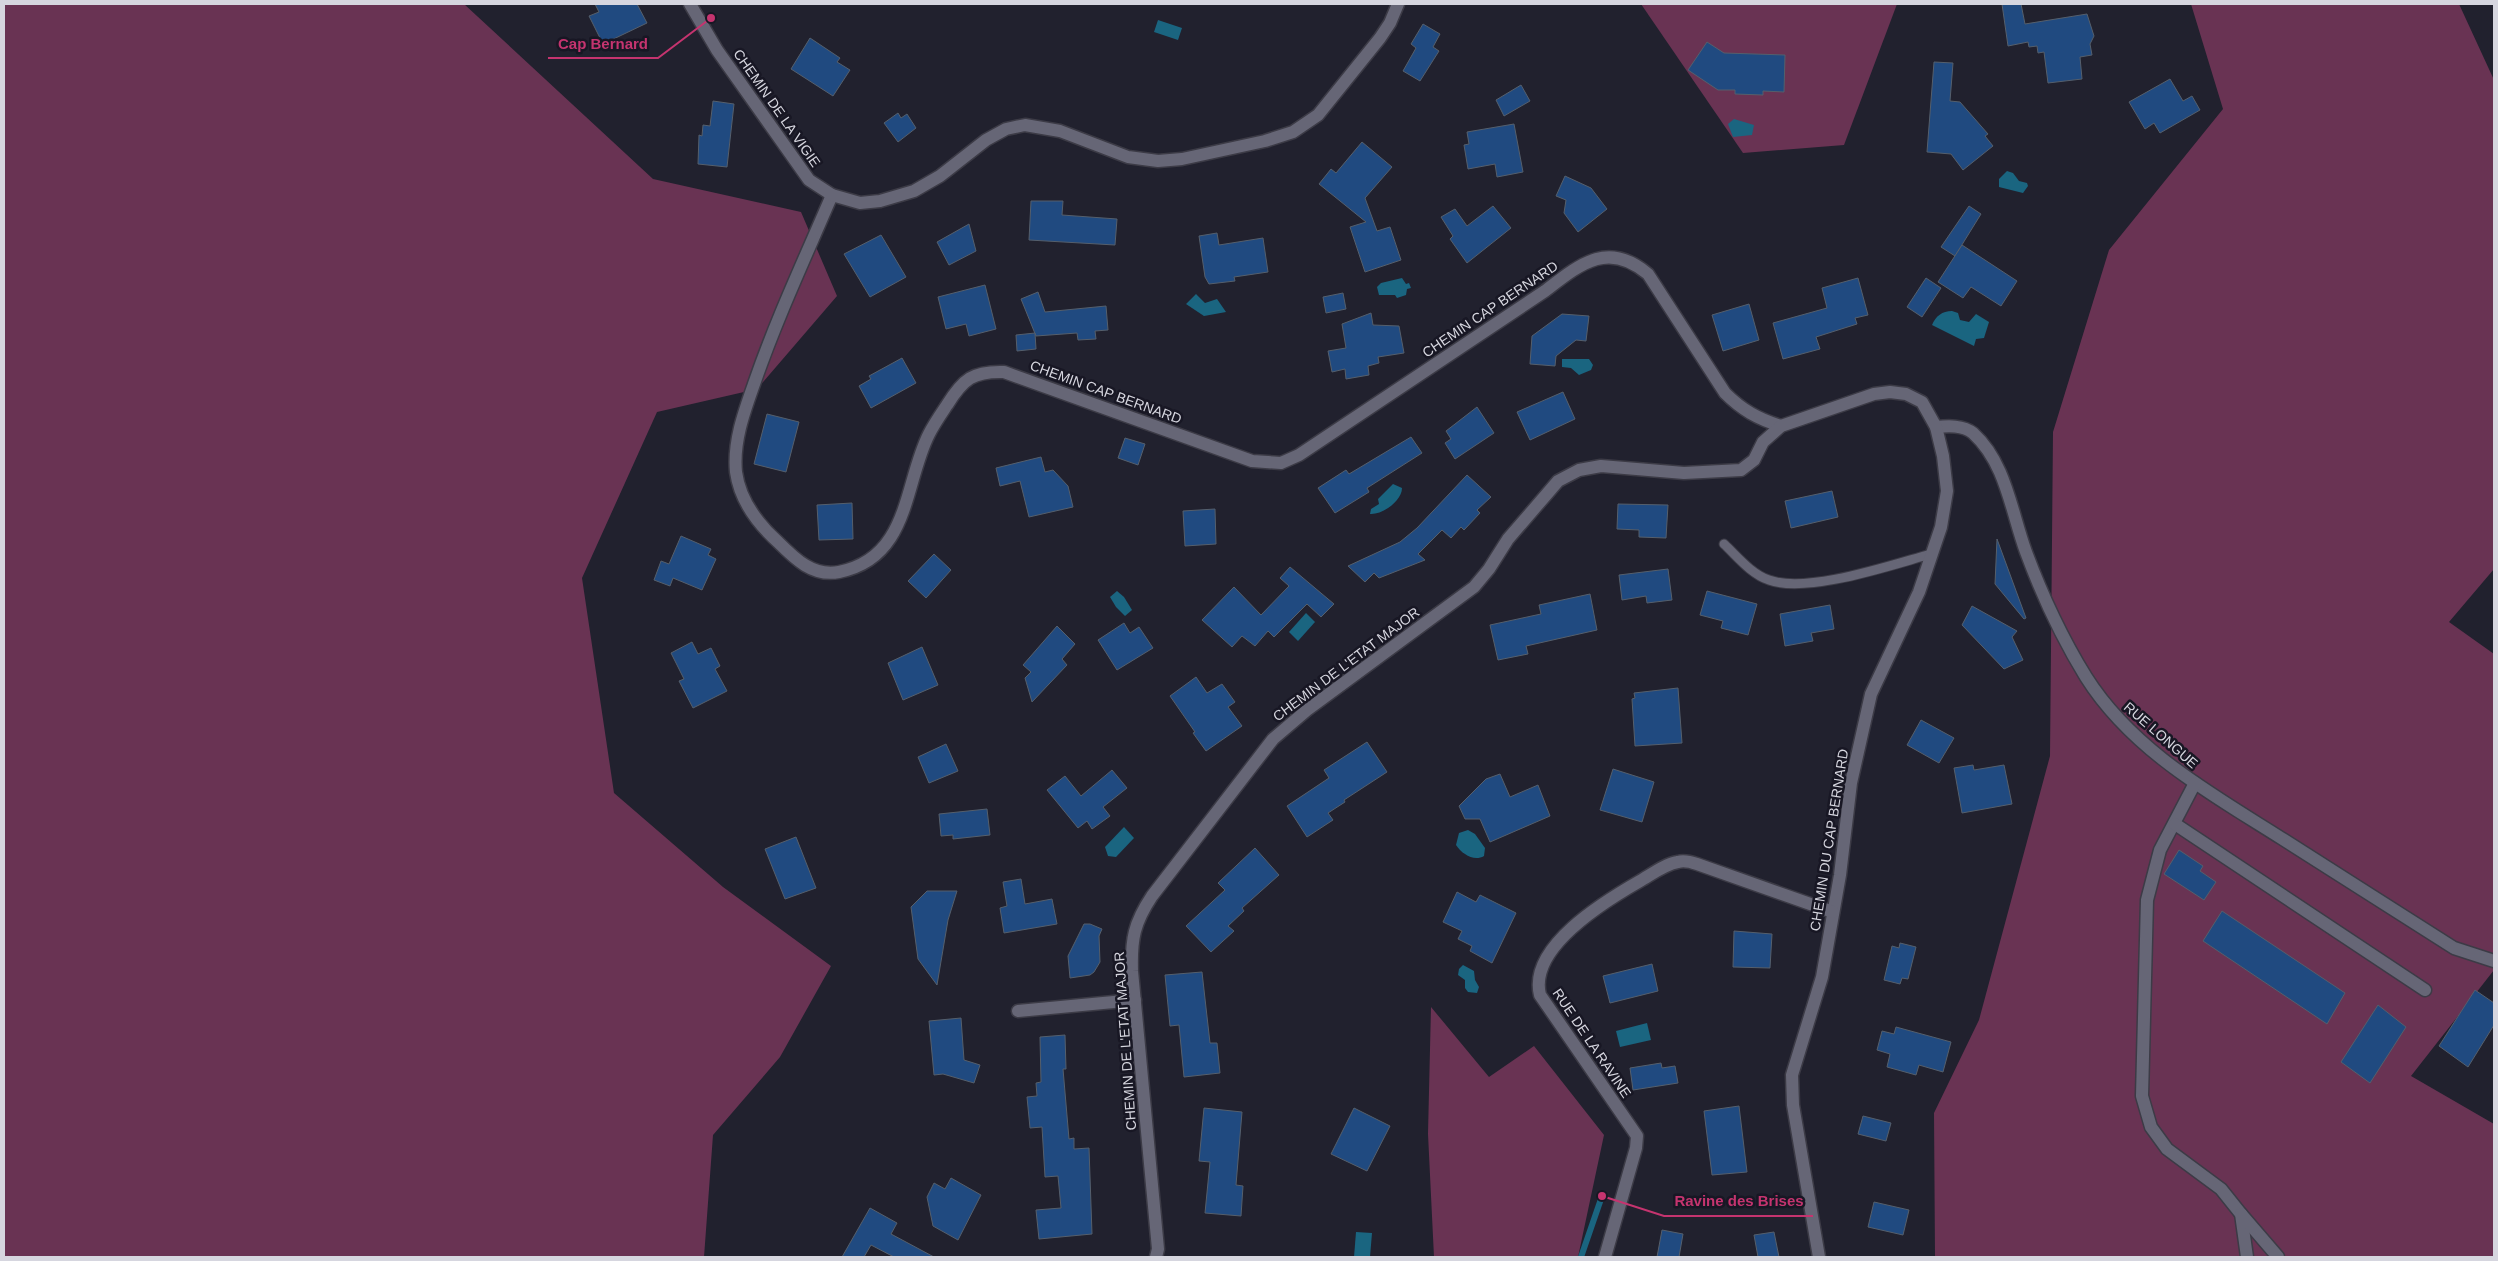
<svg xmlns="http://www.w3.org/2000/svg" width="2498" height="1261" font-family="Helvetica,sans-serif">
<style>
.green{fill:#693353}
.water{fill:#1a6580}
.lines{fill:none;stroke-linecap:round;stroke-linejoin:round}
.stream{stroke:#1a6580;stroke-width:6}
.building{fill:#204a80;stroke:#555f6c}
.service-casing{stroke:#3c3b46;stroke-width:11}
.minor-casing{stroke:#3c3b46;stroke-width:15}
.tertiary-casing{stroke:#3c3b46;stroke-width:15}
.service{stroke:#666676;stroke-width:9}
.minor{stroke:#666676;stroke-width:12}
.tertiary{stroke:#666676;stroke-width:12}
.labels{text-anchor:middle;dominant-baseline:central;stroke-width:5;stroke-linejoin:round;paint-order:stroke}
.street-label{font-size:14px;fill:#d6d6df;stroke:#181724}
.leader{fill:none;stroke:#c5346f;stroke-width:2}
.callout-dot{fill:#c5346f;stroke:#181724;stroke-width:2}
.callout-label{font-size:15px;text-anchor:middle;font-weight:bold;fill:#c5346f;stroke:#181724;stroke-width:5;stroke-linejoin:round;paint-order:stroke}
</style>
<rect width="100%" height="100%" fill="#21212e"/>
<g class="green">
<polygon points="4,4 464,4 653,179 801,212 837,296 757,389 657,412 582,578 614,793 723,887 831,966 780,1057 713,1135 704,1257 4,1257"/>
<polygon points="1641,4 1897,4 1844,145 1743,153"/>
<polygon points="2191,4 2459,4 2494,80 2494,569 2449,622 2494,654 2494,970 2411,1076 2494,1124 2494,1257 1935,1257 1934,1113 1979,1020 2050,756 2053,432 2109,250 2223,109"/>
<polygon points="1431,1007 1489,1077 1534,1046 1604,1135 1578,1257 1434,1257 1428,1134"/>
</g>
<g class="water">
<polygon points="1158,20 1182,28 1178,40 1154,32"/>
<polygon points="1734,119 1754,125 1752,135 1733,137 1728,124"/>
<polygon points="2007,171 2013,173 2019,181 2027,183 2028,186 2023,193 1999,187 1999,179"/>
<polygon points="1402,278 1406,284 1409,283 1411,288 1407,289 1406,295 1397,298 1395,295 1379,295 1377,287 1381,283"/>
<polygon points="1196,294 1205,303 1217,299 1226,312 1204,316 1186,304"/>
<path d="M1952 311 1958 313 1960 320 1969 322 1976 314 1989 322 1984 338 1976 339 1974 346 1932 325C1936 316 1942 311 1952 311Z"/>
<polygon points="1562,359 1589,359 1593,365 1591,370 1579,375 1571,368 1562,367"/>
<path d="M1393 484 1402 488C1402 501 1382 515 1370 514L1371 509 1379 504 1378 499Z"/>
<polygon points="1117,591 1124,597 1132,610 1125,616 1116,607 1110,597"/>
<polygon points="1306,613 1315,622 1298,641 1289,632"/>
<polygon points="1124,827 1134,838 1116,857 1108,856 1105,847"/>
<path d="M1468 830 1475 834 1485 848 1484 856C1474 862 1462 854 1456 845L1459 833Z"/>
<polygon points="1463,965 1474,971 1475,980 1479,987 1477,993 1468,992 1465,988 1465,980 1458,975 1459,969"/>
<polygon points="1647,1023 1651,1040 1620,1047 1616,1031"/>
<polygon points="1356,1232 1372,1233 1370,1257 1354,1257"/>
</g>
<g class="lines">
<polyline class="stream" points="1581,1257 1602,1196"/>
</g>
<g class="building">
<polygon points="595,4 637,4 647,23 603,44 589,16 599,12"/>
<polygon points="2002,4 2021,4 2025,24 2087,14 2094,36 2090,44 2092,55 2080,57 2082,79 2048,83 2044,52 2038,53 2037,46 2029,47 2028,42 2008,46"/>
<polygon points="1423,24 1440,34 1433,47 1439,51 1420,81 1403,71 1416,48 1411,44"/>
<polygon points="810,38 840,58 837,62 850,70 833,96 791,69"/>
<polygon points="1707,42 1724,53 1785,55 1784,92 1763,91 1763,95 1735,94 1735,90 1718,90 1688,70"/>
<polygon points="1934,62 1953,63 1950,101 1960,102 1988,134 1985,136 1993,146 1963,170 1951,154 1927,152"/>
<polygon points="2170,79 2183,101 2192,96 2200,110 2160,133 2154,123 2145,129 2129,102"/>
<polygon points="1521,85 1530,101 1504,116 1496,100"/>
<polygon points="713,101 734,104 727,167 698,164 699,135 702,136 703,125 710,126"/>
<polygon points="898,113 901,118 907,114 916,128 898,142 884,123"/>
<polygon points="1514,124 1523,172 1497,177 1495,164 1468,169 1464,145 1469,144 1467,132"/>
<polygon points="1362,142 1392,167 1365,198 1377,231 1390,227 1401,260 1365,272 1350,227 1366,222 1319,184 1331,169 1336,173"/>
<polygon points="1565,176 1591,188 1607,209 1578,232 1564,213 1566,200 1556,196"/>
<polygon points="1031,201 1063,201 1062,215 1117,219 1115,245 1029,240"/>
<polygon points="1493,206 1511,228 1467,263 1450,239 1453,236 1441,217 1455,209 1467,226"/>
<polygon points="1969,206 1981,214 1955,256 1941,247"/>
<polygon points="969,224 976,251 949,265 937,242"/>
<polygon points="1217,233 1219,245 1263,238 1268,272 1234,277 1235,281 1209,284 1205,277 1199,236"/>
<polygon points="881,235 906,277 870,297 844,254"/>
<polygon points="1962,245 2017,281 2001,306 1971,287 1963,298 1938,282"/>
<polygon points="1858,278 1868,315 1855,318 1857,324 1816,337 1820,349 1783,359 1773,323 1827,308 1822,288"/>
<polygon points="1926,278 1941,288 1922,317 1907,307"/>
<polygon points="985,285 996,329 969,336 966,324 946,329 938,297"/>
<polygon points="1038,292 1045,312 1106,306 1108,330 1095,331 1096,339 1078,340 1077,333 1036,336 1021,299"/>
<polygon points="1343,293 1346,309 1326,313 1323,297"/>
<polygon points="1749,304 1759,340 1723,351 1712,315"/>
<polygon points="1371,313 1373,325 1399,326 1404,353 1378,357 1379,363 1368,366 1369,375 1346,379 1345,369 1332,372 1328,351 1346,348 1342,324"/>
<polygon points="1562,314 1589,316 1586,341 1576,340 1556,356 1555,366 1530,364 1532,336"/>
<polygon points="1035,333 1036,349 1017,351 1016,335"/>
<polygon points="902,358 916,383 871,408 859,386 871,379 869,376"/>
<polygon points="1563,392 1575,419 1530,440 1517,412"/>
<polygon points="1477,407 1494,433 1455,459 1445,443 1451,439 1446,431"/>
<polygon points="767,414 799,422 786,472 754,464"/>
<polygon points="1411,437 1422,453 1367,488 1369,492 1335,513 1318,488 1346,470 1349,474"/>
<polygon points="1125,438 1145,444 1138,465 1118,458"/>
<polygon points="1041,457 1045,472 1053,470 1068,486 1073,507 1029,517 1020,481 1000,486 996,468"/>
<polygon points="1467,475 1491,497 1477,510 1480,513 1464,530 1461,527 1451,538 1442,530 1418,554 1425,560 1379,578 1374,573 1365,582 1348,566 1400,542 1417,528"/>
<polygon points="1832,491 1838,517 1791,528 1785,501"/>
<polygon points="852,503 853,539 819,540 817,505"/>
<polygon points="1618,504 1668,505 1666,538 1639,537 1639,530 1617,529"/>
<polygon points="1215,509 1216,544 1185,546 1183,511"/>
<polygon points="681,536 711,549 708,555 716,559 702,590 673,578 670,586 654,580 661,561 669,564"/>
<polygon points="1997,539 2026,618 2024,619 1995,584"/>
<polygon points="934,554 951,570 926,598 908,581"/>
<polygon points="1290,567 1334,604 1321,617 1307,604 1274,637 1268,631 1255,646 1242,636 1232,647 1202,620 1234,587 1261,615 1289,586 1280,578"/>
<polygon points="1668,569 1672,600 1647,603 1646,596 1622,600 1619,575"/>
<polygon points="1707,591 1757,604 1748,635 1721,628 1723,621 1700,615"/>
<polygon points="1590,594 1597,630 1526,646 1528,654 1498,660 1490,625 1541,614 1539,605"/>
<polygon points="1830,605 1834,629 1811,633 1813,641 1785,646 1780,614"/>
<polygon points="1972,606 2017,631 2012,637 2023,660 2004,669 1962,625"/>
<polygon points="1124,623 1130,633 1139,627 1153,648 1117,670 1098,640"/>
<polygon points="1057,626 1075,644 1062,659 1067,665 1032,702 1025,678 1031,672 1023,665"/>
<polygon points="692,642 698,654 711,648 720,666 715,669 727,691 693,708 679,681 684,679 671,653"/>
<polygon points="922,647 938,685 903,700 888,663"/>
<polygon points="1196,677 1207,693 1222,684 1235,702 1228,707 1242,726 1206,751 1193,733 1195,732 1170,696"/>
<polygon points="1678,688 1682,743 1635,746 1632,699 1635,698 1634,693"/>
<polygon points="1921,720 1954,738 1939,763 1907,745"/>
<polygon points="1367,742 1387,772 1344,800 1345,802 1328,813 1333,820 1307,837 1287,806 1329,778 1324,770"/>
<polygon points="946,744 958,771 929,783 918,757"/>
<polygon points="1973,765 1974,770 2004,765 2012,804 1962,813 1954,768"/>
<polygon points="1613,769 1654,782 1642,822 1600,810"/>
<polygon points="1112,770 1127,788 1103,807 1110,816 1092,829 1087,821 1078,828 1047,790 1065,776 1081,796"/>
<polygon points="1500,774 1510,797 1538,785 1550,816 1490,842 1480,819 1465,819 1459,806 1486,779"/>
<polygon points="987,809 990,835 953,839 953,835 941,836 939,814"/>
<polygon points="796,837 816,888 785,899 765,849"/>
<polygon points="1255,848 1279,875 1242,908 1244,911 1228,926 1234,931 1211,952 1186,926 1225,890 1218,883"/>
<polygon points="2179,850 2203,866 2200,871 2216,882 2204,900 2164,874"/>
<polygon points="1021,879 1025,904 1052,899 1057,924 1004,933 1000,908 1007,906 1003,882"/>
<polygon points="927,891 957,891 948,920 937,985 918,959 911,907"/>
<polygon points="1457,892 1476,902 1480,895 1516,913 1492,963 1470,951 1472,946 1458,939 1462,931 1443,922"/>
<polygon points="2222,911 2345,993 2327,1024 2203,941"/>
<polygon points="1084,924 1090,924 1102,929 1099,936 1100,962 1094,972 1090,975 1070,978 1068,956"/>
<polygon points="1734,931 1772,934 1770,968 1733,967"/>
<polygon points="1900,943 1916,947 1908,979 1902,978 1900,984 1884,980 1892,946 1899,948"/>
<polygon points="1652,964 1658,991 1610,1003 1603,976"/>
<polygon points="1202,972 1210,1043 1217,1043 1220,1073 1184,1077 1179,1025 1170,1026 1165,975"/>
<polygon points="2475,990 2494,1003 2494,1025 2468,1067 2439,1046"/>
<polygon points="2378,1005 2406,1027 2370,1083 2341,1062"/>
<polygon points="961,1018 964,1060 980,1065 974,1083 943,1074 934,1075 929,1021"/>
<polygon points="1896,1027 1951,1042 1943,1072 1919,1065 1916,1075 1887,1067 1890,1054 1877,1050 1882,1031 1894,1034"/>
<polygon points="1065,1035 1066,1069 1063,1069 1069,1139 1074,1138 1074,1149 1089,1148 1092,1234 1039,1239 1036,1210 1061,1208 1058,1176 1045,1177 1042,1127 1030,1128 1027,1097 1037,1096 1036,1083 1041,1082 1040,1037"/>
<polygon points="1661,1063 1662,1068 1675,1066 1678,1083 1633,1090 1630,1068"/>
<polygon points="1739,1106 1747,1172 1712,1175 1704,1111"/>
<polygon points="1204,1108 1242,1112 1236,1185 1243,1186 1241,1216 1205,1213 1210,1162 1199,1161"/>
<polygon points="1354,1108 1390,1126 1367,1171 1331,1154"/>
<polygon points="1863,1116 1891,1123 1886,1141 1858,1134"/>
<polygon points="951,1178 981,1195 958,1240 933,1226 927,1197 934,1183 945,1189"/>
<polygon points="1874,1202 1909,1210 1903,1235 1868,1227"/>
<polygon points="870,1208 897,1223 891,1234 934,1257 894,1257 871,1245 864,1257 842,1257"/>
<polygon points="1662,1230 1683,1234 1679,1257 1657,1257"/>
<polygon points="1774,1232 1779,1257 1758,1257 1754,1235"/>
</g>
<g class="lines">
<g class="service-casing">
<path id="service" d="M1724 544C1737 556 1751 574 1769 580 1807 594 1891 565 1931 554"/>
</g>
<g class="minor-casing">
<g id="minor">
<path d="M832 195C805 258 776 320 754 384 744 412 733 442 736 472 740 501 757 523 778 542 795 559 813 577 839 572 910 558 904 483 929 434 934 424 941 414 947 405 963 379 973 371 1004 372L1252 461 1281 463 1299 455 1545 291C1580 264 1608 240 1648 274L1725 393C1742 410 1758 419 1781 426"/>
<path d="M1936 427C1948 426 1963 425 1973 433 2006 463 2011 511 2026 552 2042 595 2062 638 2086 677 2132 750 2210 793 2281 838 2339 875 2396 911 2454 948L2494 961"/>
<polyline points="2195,783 2160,850 2147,900 2142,1096 2151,1127 2167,1149 2221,1189 2241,1214 2247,1257"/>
<polyline points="2175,824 2425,990"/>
<polyline points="1018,1011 1135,1000"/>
<polyline points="2241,1214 2278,1257"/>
<path d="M1156 1257 1158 1249 1132 971C1131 939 1134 923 1152 896L1273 739 1307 710 1474 587 1489 569 1508 539 1546 495 1558 481 1579 470 1601 466 1684 473 1741 470 1754 460 1763 442 1781 426 1874 394 1890 392 1906 394 1922 402 1936 427 1943 456 1947 491 1941 527 1919 592 1871 694 1851 783 1840 875 1822 977 1792 1075 1793 1105 1819 1257"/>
<path d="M1605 1257 1636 1148 1637 1136 1540 995C1528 947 1605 901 1640 881 1652 874 1665 864 1678 862 1684 860 1691 862 1697 864L1833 912"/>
</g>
</g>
<g class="tertiary-casing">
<polyline id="tertiary" points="690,4 717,50 809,180 832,195 860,203 880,201 914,191 940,176 986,140 1006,129 1025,125 1060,131 1128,157 1158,161 1182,159 1265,141 1293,132 1318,115 1380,38 1390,23 1398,4"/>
</g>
<use href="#service" class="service"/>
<use href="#minor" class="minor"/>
<use href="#tertiary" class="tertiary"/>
</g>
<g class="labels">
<g class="street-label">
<text transform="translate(777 108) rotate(55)">CHEMIN DE LA VIGIE</text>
<text transform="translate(1490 309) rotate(-34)">CHEMIN CAP BERNARD</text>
<text transform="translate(1106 392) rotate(20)">CHEMIN CAP BERNARD</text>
<text transform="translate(1346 664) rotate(-37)">CHEMIN DE L'ETAT MAJOR</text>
<text transform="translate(2161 735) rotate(41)">RUE LONGUE</text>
<text transform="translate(1829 840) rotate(-81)">CHEMIN DU CAP BERNARD</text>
<text transform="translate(1125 1041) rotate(-94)">CHEMIN DE L'ETAT MAJOR</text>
<text transform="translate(1592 1043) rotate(56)">RUE DE LA RAVINE</text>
</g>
</g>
<path class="leader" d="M711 18L658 58H548M1602 1196L1664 1216H1813"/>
<g class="callout-dot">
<circle cx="711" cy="18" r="5"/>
<circle cx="1602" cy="1196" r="5"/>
</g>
<g class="callout-label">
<text x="603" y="49">Cap Bernard</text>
<text x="1739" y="1206">Ravine des Brises</text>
</g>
<rect width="2498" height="1261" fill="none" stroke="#d6d6df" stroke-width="10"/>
</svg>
